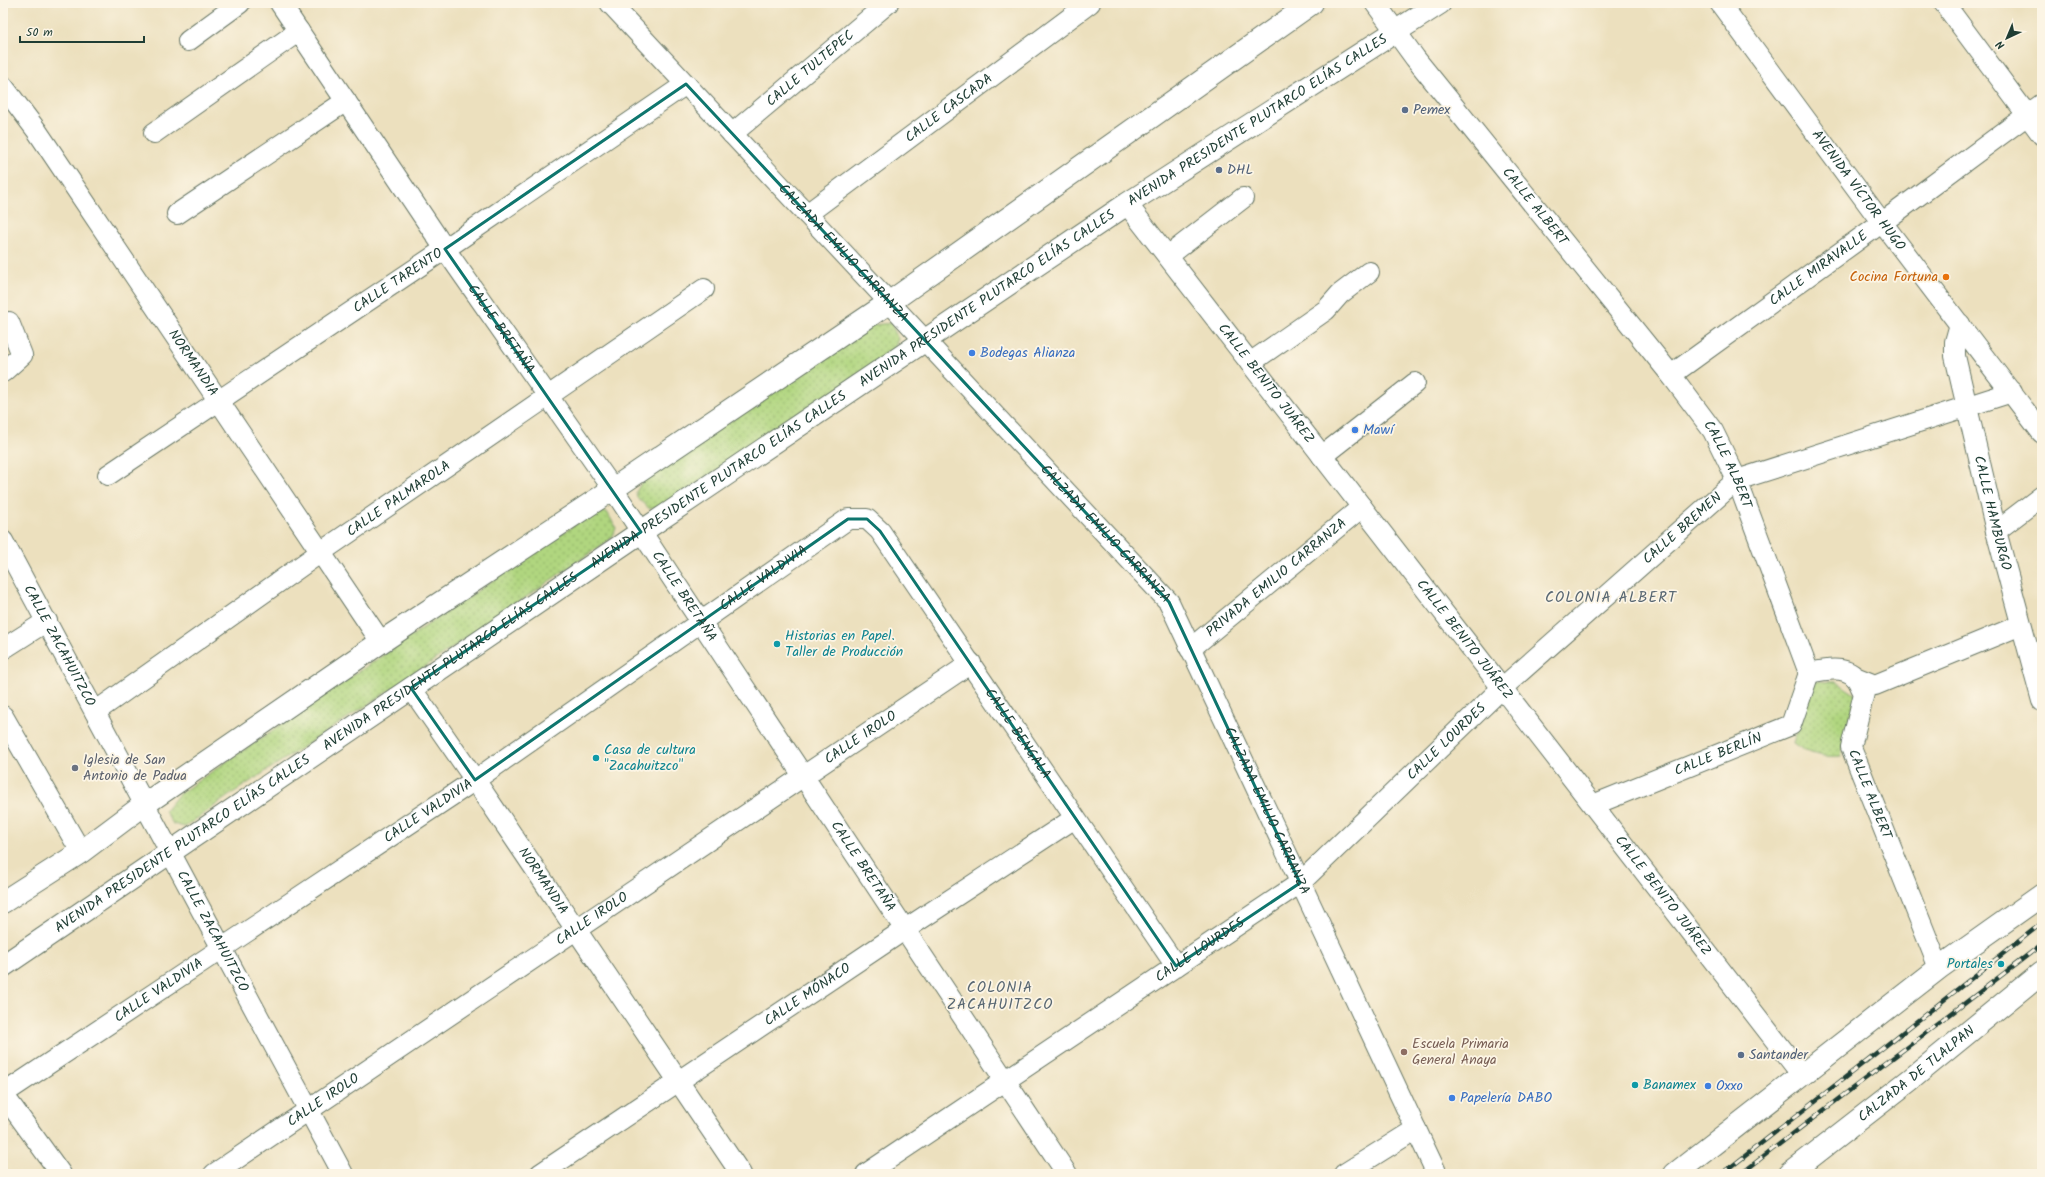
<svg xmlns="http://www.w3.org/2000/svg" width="2045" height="1177" font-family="Kalam,sans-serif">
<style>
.park{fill:url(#park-dots);stroke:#688a5a}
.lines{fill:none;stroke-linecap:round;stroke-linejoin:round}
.minor-casing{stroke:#677664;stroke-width:22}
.major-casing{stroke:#677664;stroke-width:24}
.highway-casing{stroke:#677664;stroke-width:24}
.minor{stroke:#fff;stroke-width:20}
.major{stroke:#fff;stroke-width:22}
.highway{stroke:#fff;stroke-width:22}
.rail-casing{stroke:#1f3d34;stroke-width:4.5}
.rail{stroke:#fcf5e5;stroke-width:3;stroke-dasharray:9;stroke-linecap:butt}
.marked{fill:none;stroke:#0f766e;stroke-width:3;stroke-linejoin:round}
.service-dot{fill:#5c6f8a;stroke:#fcf5e5;stroke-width:1.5}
.food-dot{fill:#e8710a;stroke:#fcf5e5;stroke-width:1.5}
.shop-dot{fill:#3f7fe0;stroke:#fcf5e5;stroke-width:1.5}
.culture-dot{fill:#0f9aa8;stroke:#fcf5e5;stroke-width:1.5}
.worship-dot{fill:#6b7280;stroke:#fcf5e5;stroke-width:1.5}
.education-dot{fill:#8d6e63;stroke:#fcf5e5;stroke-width:1.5}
.labels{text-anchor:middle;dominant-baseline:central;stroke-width:3.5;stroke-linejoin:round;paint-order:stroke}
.street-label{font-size:14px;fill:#1f3d34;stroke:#fcf5e5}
.service-label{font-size:14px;fill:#4e5e75;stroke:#fcf5e5;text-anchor:start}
.food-label{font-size:14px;fill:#c56008;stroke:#fcf5e5;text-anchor:end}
.shop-label{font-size:14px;fill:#366cbe;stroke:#fcf5e5;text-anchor:start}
.culture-label{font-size:14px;fill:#0d838f;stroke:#fcf5e5;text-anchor:start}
.worship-label{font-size:14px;fill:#5b616d;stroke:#fcf5e5;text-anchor:start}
.education-label{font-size:14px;fill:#785e54;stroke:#fcf5e5;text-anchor:start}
.neighbourhood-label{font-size:15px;letter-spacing:1px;fill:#596873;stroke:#fcf5e5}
</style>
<defs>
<pattern id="park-dots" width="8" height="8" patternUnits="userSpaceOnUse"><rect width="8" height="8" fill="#b0d67f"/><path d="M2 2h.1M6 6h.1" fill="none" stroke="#8faf69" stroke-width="1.8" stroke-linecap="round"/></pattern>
</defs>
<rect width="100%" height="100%" fill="#fcf5e5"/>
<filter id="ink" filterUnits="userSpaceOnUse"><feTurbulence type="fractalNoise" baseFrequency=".025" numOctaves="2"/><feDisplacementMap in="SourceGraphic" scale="8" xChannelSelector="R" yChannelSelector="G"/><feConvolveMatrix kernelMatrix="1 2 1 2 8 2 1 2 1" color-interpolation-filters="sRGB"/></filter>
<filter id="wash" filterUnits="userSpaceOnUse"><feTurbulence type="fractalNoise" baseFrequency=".012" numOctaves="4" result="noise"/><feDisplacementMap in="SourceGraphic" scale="16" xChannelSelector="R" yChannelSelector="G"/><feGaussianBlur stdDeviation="0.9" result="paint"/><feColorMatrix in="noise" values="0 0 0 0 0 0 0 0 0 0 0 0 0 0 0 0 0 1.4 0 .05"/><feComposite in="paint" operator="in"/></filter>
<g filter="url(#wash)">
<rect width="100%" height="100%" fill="#ece0be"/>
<g class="park">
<polygon points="891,323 898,339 895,347 880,361 665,505 650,509 637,498 636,492 643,480 872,325"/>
<polygon points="595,511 607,512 616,528 612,538 401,683 234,792 185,827 173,824 165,811 179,794"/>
<path d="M1814 681 1837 682 1856 695 1841 756C1822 758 1808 754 1793 743Z"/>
</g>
</g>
<g filter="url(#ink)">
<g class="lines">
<g class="minor-casing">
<g id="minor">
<path id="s1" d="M280 3 445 249 613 489 1067 1174"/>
<path id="s2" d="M610 3 1169 602 1437 1174"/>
<path id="s3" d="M1375 3 1415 58 1671 375 1713 431 1737 480 1809 673C1823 670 1845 665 1856 678 1859 682 1861 688 1864 693L1851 747 1939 968"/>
<path id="s4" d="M1720 3 1874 212 2042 433"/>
<polyline points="1944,3 2042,135"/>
<polyline points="188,41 240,3"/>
<path id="s5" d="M3 86 37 131 381 642"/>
<polyline points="154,133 299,31"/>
<path id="s6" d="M732 134 888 3"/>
<path id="s7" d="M1127 204 1802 1075"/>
<polyline points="177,214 346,101"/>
<path id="s8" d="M807 214 1090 3"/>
<polyline points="1168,256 1243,198"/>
<path id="s9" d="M1960 324 1955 342V356L1996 531 2042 701"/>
<polyline points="1250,363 1326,310 1340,294 1369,272"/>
<polyline points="3,372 22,355 9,322"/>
<path id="s10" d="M1671 375 1895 213 2042 104"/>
<polyline points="1322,456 1415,383"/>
<path id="s11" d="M108 475 445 249 686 84"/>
<polyline points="1996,531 2042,496"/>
<path id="s12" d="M3 541 343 1174"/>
<polyline points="3,649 47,621"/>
<path id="s13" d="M1190 649 1362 507"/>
<polyline points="1855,677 1875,685 2021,625"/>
<path id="s14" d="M411 688 475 780 741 1174"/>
<path id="s15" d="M95 712 321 552 704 289"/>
<polyline points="3,716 81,852"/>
<path id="s16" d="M1593 805 1791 725 1809 673"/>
<path id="s17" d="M3 1094 475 780 848 519H867L880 531 1176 966"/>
<polyline points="3,1094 61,1174"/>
<path id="s18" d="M214 1174 971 663"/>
<path id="s19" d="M540 1174 904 930 1075 818"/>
<path id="s20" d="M866 1174 1300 883 1502 688 1737 480 2012 392"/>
<polyline points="1344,1174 1416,1129"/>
</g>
</g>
<g class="major-casing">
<g id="major">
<polyline points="3,902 81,852 145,804 381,642 613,489 890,302 1312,3"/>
<path id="s21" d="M3 966 641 532 1127 204 1440 3"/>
</g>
</g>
<g class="highway-casing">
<g id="highway">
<polyline points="1675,1174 1939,968 2042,895"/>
<path id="s22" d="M1789 1174 1910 1080 2042 972"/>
</g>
</g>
<use href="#minor" class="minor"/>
<use href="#major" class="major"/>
<use href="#highway" class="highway"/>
<g class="rail-casing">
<g id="rail">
<polyline points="1722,1174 2042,923"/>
<path d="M1741 1174C1840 1096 1942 1022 2042 944"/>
</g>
</g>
<use href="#rail" class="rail"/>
</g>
</g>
<path class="marked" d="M686 84 1169 602 1300 883 1176 966 880 531 867 519H848L475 780 411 688 641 532 445 249Z"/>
<g class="service-dot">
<circle cx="1405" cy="110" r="4"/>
<circle cx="1219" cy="170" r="4"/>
<circle cx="1741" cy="1055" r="4"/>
</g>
<circle class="food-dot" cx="1946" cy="277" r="4"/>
<g class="shop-dot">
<circle cx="972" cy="353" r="4"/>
<circle cx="1355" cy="430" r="4"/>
<circle cx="1708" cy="1086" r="4"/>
<circle cx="1452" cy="1098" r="4"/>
</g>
<g class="culture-dot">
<circle cx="777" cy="644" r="4"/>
<circle cx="596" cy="758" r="4"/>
<circle cx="2001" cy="964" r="4"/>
<circle cx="1635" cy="1085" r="4"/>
</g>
<circle class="worship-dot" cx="75" cy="768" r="4"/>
<circle class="education-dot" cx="1404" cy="1052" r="4"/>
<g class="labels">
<g class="street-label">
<text stroke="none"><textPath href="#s6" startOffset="102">CALLE TULTEPEC</textPath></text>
<text stroke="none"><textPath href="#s8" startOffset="177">CALLE CASCADA</textPath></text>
<text stroke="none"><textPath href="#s21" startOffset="1513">AVENIDA PRESIDENTE PLUTARCO ELÍAS CALLES</textPath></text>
<text stroke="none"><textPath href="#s4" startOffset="233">AVENIDA VÍCTOR HUGO</textPath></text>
<text stroke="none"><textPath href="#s3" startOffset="259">CALLE ALBERT</textPath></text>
<text stroke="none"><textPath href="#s2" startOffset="342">CALZADA EMILIO CARRANZA</textPath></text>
<text stroke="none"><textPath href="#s10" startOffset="182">CALLE MIRAVALLE</textPath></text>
<text stroke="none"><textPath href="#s11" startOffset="349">CALLE TARENTO</textPath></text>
<text stroke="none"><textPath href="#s21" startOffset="1189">AVENIDA PRESIDENTE PLUTARCO ELÍAS CALLES</textPath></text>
<text stroke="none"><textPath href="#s1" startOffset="394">CALLE BRETAÑA</textPath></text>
<text stroke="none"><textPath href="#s5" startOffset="336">NORMANDIA</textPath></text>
<text stroke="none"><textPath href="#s7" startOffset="227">CALLE BENITO JUÁREZ</textPath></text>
<text stroke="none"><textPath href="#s3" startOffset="582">CALLE ALBERT</textPath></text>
<text stroke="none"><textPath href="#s21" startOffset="865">AVENIDA PRESIDENTE PLUTARCO ELÍAS CALLES</textPath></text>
<text stroke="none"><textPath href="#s15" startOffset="371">CALLE PALMAROLA</textPath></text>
<text stroke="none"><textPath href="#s9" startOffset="194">CALLE HAMBURGO</textPath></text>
<text stroke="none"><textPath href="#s20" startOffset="1044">CALLE BREMEN</textPath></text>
<text stroke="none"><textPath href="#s2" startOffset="726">CALZADA EMILIO CARRANZA</textPath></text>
<text stroke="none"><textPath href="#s17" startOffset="919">CALLE VALDIVIA</textPath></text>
<text stroke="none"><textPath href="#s13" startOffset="112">PRIVADA EMILIO CARRANZA</textPath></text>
<text stroke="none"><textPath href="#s1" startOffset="718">CALLE BRETAÑA</textPath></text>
<text stroke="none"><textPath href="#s7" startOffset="551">CALLE BENITO JUÁREZ</textPath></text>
<text stroke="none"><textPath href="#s12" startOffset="119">CALLE ZACAHUITZCO</textPath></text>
<text stroke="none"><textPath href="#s21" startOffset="541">AVENIDA PRESIDENTE PLUTARCO ELÍAS CALLES</textPath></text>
<text stroke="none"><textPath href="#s17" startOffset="1304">CALLE BENGALA</textPath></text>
<text stroke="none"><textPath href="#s18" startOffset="780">CALLE IROLO</textPath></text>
<text stroke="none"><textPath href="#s20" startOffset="726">CALLE LOURDES</textPath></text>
<text stroke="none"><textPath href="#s16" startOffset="135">CALLE BERLÍN</textPath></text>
<text stroke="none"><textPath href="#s3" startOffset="979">CALLE ALBERT</textPath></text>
<text stroke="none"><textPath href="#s17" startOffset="511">CALLE VALDIVIA</textPath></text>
<text stroke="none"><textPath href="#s2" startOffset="1050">CALZADA EMILIO CARRANZA</textPath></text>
<text stroke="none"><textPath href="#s21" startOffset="217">AVENIDA PRESIDENTE PLUTARCO ELÍAS CALLES</textPath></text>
<text stroke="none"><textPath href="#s1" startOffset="1042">CALLE BRETAÑA</textPath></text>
<text stroke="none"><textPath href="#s14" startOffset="234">NORMANDIA</textPath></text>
<text stroke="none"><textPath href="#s7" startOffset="875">CALLE BENITO JUÁREZ</textPath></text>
<text stroke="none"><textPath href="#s18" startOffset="456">CALLE IROLO</textPath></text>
<text stroke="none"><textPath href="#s12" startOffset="443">CALLE ZACAHUITZCO</textPath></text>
<text stroke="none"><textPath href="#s20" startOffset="402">CALLE LOURDES</textPath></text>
<text stroke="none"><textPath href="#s17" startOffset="187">CALLE VALDIVIA</textPath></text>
<text stroke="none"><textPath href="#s19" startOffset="322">CALLE MÓNACO</textPath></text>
<text stroke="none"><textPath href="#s22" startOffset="162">CALZADA DE TLALPAN</textPath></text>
<text stroke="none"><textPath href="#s18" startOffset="132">CALLE IROLO</textPath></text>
</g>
<g class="service-label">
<text x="1413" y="110">Pemex</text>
<text x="1227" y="170">DHL</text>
<text x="1749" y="1055">Santander</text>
</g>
<g class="food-label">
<text x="1938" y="277">Cocina Fortuna</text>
</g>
<g class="shop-label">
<text x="980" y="353">Bodegas Alianza</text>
<text x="1363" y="430">Mawí</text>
<text x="1716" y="1086">Oxxo</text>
<text x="1460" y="1098">Papelería DABO</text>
</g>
<g class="culture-label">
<text x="785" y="636">Historias en Papel.<tspan x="785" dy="16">Taller de Producción</tspan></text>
<text x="604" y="750">Casa de cultura<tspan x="604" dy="16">"Zacahuitzco"</tspan></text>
<text x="1993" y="964" text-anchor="end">Portales</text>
<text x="1643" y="1085">Banamex</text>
</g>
<g class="worship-label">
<text x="83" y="760">Iglesia de San<tspan x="83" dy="16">Antonio de Padua</tspan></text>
</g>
<g class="education-label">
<text x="1412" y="1044">Escuela Primaria<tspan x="1412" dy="16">General Anaya</tspan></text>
</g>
<g class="neighbourhood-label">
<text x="1611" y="598">COLONIA ALBERT</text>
<text x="1000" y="988">COLONIA<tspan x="1000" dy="17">ZACAHUITZCO</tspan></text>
</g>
</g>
<rect width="2045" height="1177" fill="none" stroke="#fcf5e5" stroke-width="16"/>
<g transform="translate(2007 38) rotate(224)" stroke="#fcf5e5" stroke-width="3" paint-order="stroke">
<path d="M0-3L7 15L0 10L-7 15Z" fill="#1f3d34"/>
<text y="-6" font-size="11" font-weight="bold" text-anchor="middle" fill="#1f3d34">N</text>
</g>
<path d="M20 36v6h124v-6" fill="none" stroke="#1f3d34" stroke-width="2"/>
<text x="26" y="36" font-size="12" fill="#1f3d34" stroke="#fcf5e5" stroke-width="3" paint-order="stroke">50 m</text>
</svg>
